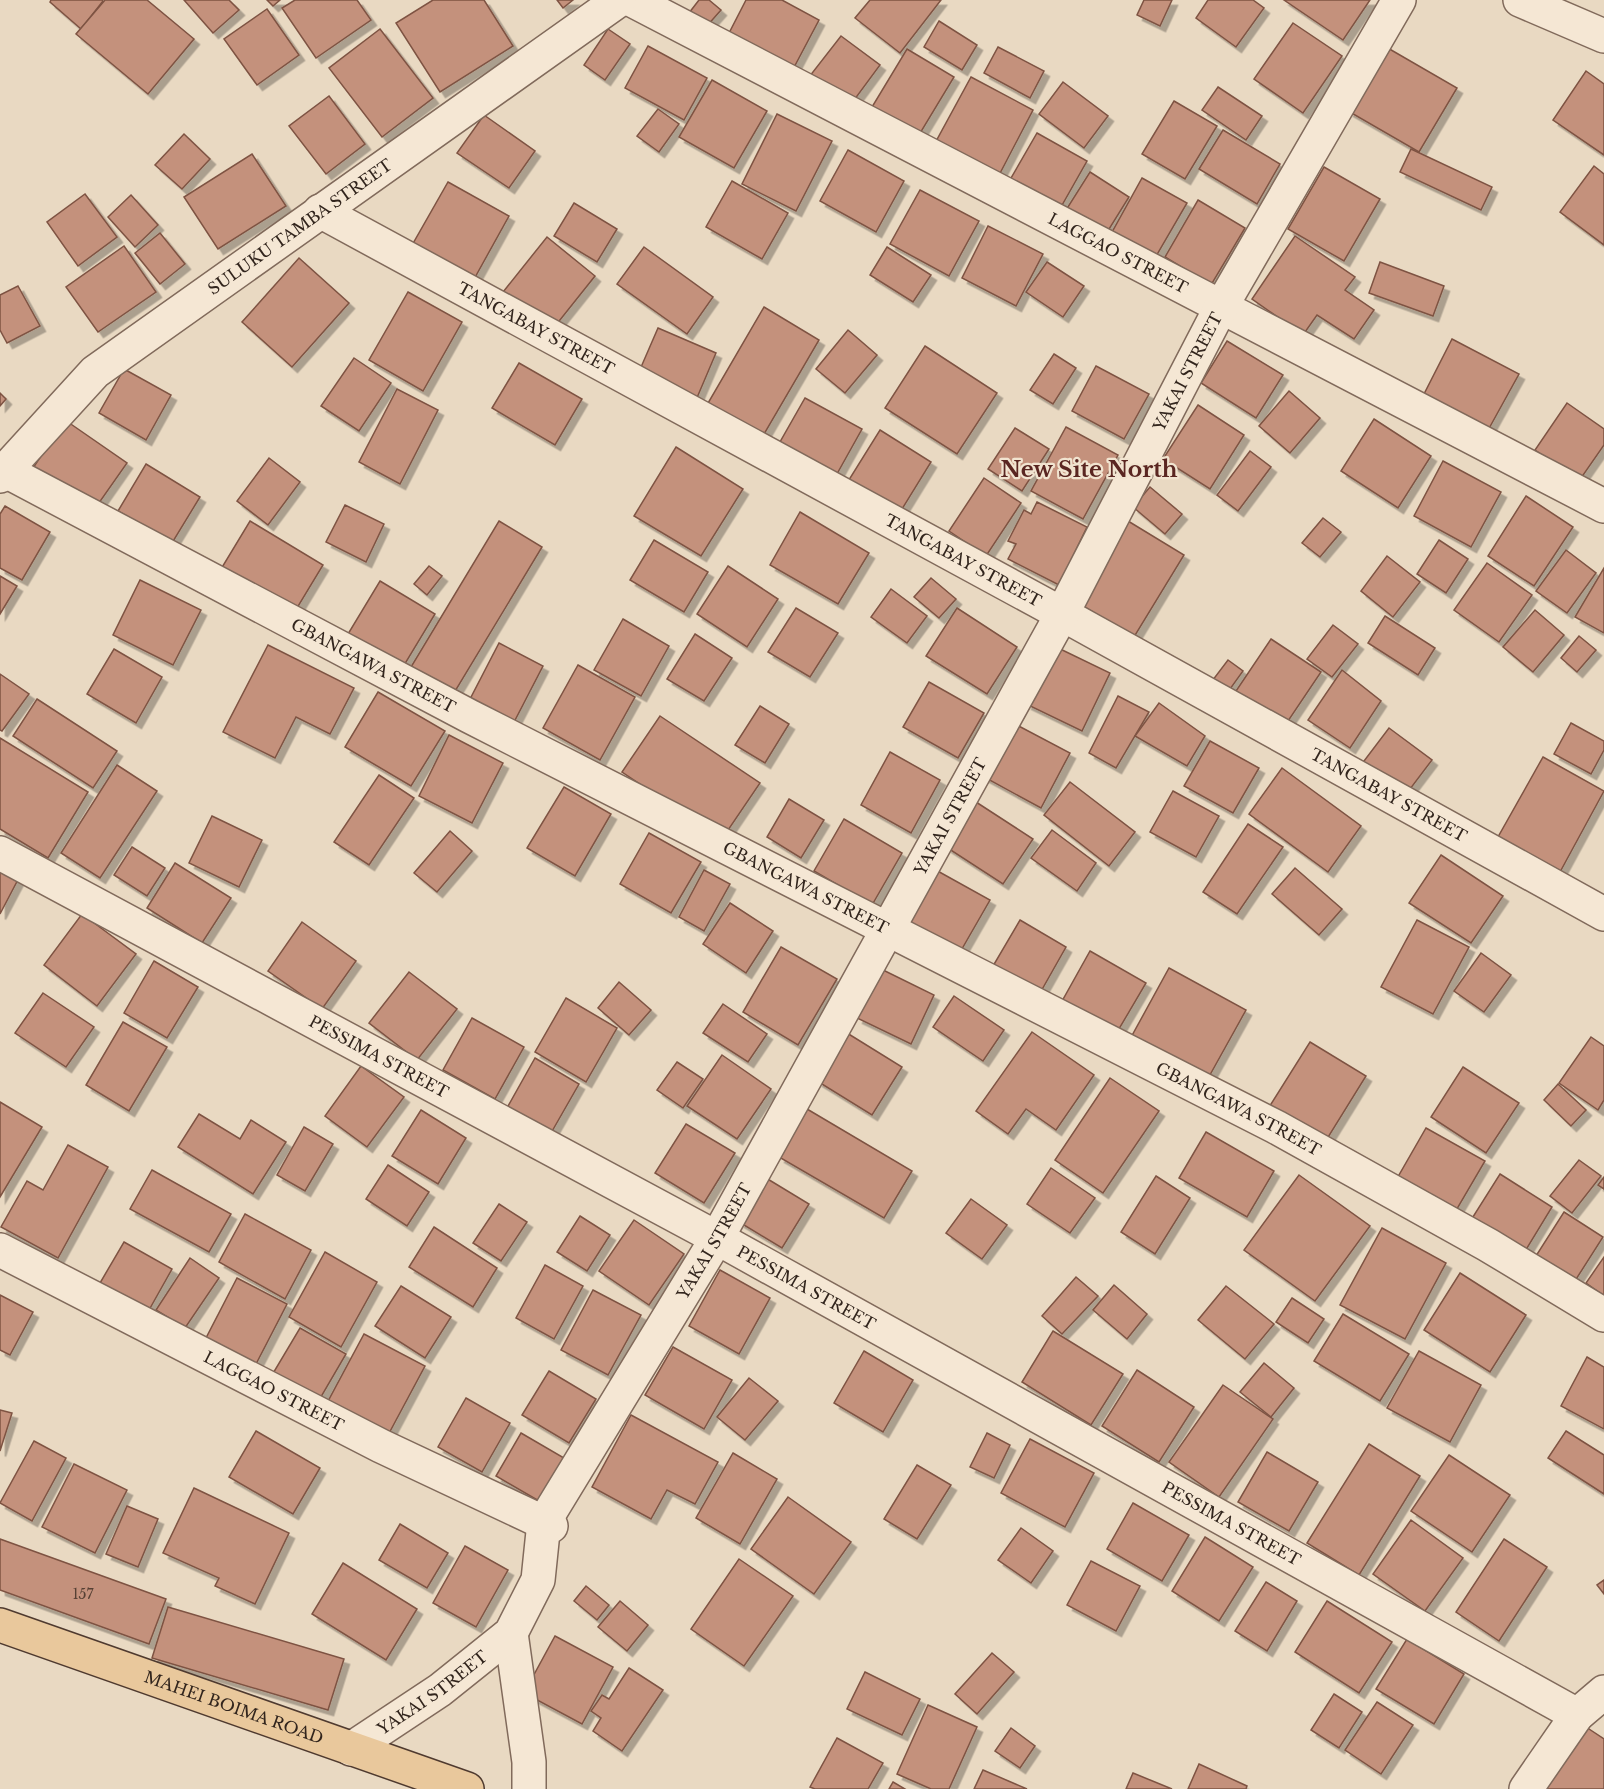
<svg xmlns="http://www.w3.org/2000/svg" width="1604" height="1789" font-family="'Libre Baskerville',serif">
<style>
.building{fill:#c4917b;stroke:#7e5343;stroke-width:1.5;filter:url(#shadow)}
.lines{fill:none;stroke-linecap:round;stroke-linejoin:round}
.minor-casing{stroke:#816a5b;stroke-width:36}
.major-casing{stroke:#4f3a2f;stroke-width:36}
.minor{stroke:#f5e7d4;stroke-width:33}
.major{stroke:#e9c89c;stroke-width:33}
.labels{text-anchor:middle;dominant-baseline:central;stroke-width:4.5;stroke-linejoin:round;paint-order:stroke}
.number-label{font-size:14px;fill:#564034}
.street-label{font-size:16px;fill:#32251d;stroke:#f1e4d0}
.district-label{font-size:22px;font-weight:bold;fill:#5a2621;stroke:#f1e4d0}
</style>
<defs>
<filter id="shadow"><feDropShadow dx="5.5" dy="5.5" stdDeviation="0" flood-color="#0004"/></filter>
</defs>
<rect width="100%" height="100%" fill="#e9d9c2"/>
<g class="building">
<polygon points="51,0 102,0 103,1 81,29 50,2"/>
<polygon points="105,0 147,0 194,39 148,94 76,34"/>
<polygon points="184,0 229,0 239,10 213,33"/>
<polygon points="267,0 280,0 273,6"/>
<polygon points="295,0 357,0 371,20 316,58 282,8"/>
<polygon points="433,0 484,0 513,46 440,92 396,23"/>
<polygon points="557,0 573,0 563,8"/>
<polygon points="699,0 709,0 721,10 706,27 689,13"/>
<polygon points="746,0 782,0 819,20 791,73 726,39"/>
<polygon points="870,0 941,0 900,53 855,18"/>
<polygon points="1144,0 1172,0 1160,26 1137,15"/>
<polygon points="1208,0 1253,0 1264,8 1236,47 1196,18"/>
<polygon points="1284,0 1370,0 1343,40"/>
<polygon points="267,9 299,55 257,85 224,39"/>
<polygon points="939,21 977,45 962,70 924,47"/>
<polygon points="1293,23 1342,56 1303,113 1254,79"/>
<polygon points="380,29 433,98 382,137 329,68"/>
<polygon points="608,29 630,44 605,80 584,65"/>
<polygon points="841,36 880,65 849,107 809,77"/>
<polygon points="648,46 707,78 684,120 625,88"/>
<polygon points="998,47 1044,71 1030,98 984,73"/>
<polygon points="1386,47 1457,88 1419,152 1348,111"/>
<polygon points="907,49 954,77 919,135 872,107"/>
<polygon points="1586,71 1604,84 1604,155 1553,120"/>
<polygon points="971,77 1033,110 997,179 934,145"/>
<polygon points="712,80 767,111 734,168 679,137"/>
<polygon points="1063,82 1108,116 1084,148 1039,114"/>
<polygon points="1218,87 1262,116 1246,140 1202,110"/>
<polygon points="329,96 365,144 326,174 289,126"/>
<polygon points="1174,101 1217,126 1185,179 1142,154"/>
<polygon points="658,109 679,124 659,152 637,136"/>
<polygon points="777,114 832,141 796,211 742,184"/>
<polygon points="484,115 535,151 509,188 457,153"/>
<polygon points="1223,130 1280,164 1257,204 1199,169"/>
<polygon points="1037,133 1087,161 1057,214 1007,185"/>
<polygon points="184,134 210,159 182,189 155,165"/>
<polygon points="1411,149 1492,187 1481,210 1400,172"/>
<polygon points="848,150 904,181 876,232 820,201"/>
<polygon points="252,154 286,206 218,249 184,197"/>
<polygon points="1594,166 1604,174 1604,245 1560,212"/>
<polygon points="1324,167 1380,199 1344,261 1288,229"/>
<polygon points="1090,172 1129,197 1106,234 1066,210"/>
<polygon points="1142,178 1187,203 1155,258 1111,234"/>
<polygon points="732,181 788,213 762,259 706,227"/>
<polygon points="448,182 509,216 473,281 411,247"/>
<polygon points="920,190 979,221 949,276 890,244"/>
<polygon points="85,194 117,237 78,266 47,222"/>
<polygon points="131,195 158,225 135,247 108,217"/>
<polygon points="1198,200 1245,228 1211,285 1165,257"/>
<polygon points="574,203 617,229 597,262 554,236"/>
<polygon points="988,226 1043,254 1016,306 962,278"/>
<polygon points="160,233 185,264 160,284 135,253"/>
<polygon points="1295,236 1355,277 1345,290 1374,310 1354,339 1317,315 1303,335 1252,299"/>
<polygon points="547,237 595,276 552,330 503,292"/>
<polygon points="124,246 156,292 98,332 66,287"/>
<polygon points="644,247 713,297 687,334 617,284"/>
<polygon points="887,247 931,275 913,302 870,275"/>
<polygon points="299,258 349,303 292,367 242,322"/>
<polygon points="1047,262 1084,286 1063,317 1026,292"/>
<polygon points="1380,262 1444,286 1433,316 1369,293"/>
<polygon points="18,286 40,326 7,343 0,330 0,295"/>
<polygon points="408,292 462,322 423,391 369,360"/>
<polygon points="764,307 819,340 760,441 704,410"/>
<polygon points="658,328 716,353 696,400 638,374"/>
<polygon points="848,330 877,355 845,393 816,369"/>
<polygon points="1452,339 1519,374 1487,432 1422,398"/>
<polygon points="1227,341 1283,375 1256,418 1201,383"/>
<polygon points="925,346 997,393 957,454 885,408"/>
<polygon points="1054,354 1076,368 1053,404 1030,390"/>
<polygon points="354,358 391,383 359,431 321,406"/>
<polygon points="519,363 582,399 555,445 492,408"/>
<polygon points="1096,366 1149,394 1124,439 1072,411"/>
<polygon points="124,369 171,395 146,440 99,413"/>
<polygon points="397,389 438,410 400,484 359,462"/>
<polygon points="1289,391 1320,418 1290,453 1259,426"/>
<polygon points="0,393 6,399 0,406"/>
<polygon points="805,398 862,429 833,481 776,449"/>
<polygon points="1567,403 1604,429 1604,445 1579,481 1535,450"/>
<polygon points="1198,405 1244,435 1210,489 1163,459"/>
<polygon points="1374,419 1431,456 1398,508 1341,471"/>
<polygon points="65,420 127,463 94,510 33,468"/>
<polygon points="1066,427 1118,455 1083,519 1031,491"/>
<polygon points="1015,428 1049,449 1022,491 988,469"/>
<polygon points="880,430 931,462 894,522 842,491"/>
<polygon points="676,447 743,489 701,556 634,516"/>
<polygon points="1250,451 1271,467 1238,511 1217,495"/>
<polygon points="269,458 300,482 268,525 237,501"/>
<polygon points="1443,461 1501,492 1471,547 1414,516"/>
<polygon points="146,464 200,497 172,543 118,511"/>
<polygon points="984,478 1021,503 986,556 949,531"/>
<polygon points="1150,487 1182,514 1165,534 1133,507"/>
<polygon points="1526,496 1573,527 1534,586 1488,556"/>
<polygon points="1037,502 1087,527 1059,585 1008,559 1016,544 1008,541 1024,510 1031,514"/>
<polygon points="345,505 384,524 366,562 326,542"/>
<polygon points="5,506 50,532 22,580 0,568 0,514"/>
<polygon points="800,512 869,553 838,604 770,565"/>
<polygon points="1323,518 1341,532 1320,557 1302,543"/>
<polygon points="250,521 323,565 294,613 221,569"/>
<polygon points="499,521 542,547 454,693 411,667"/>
<polygon points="1128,521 1184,555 1134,637 1078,603"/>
<polygon points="654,540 708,572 684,612 630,580"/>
<polygon points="1439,540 1468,559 1446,593 1417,574"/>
<polygon points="1566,550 1596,573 1567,613 1536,591"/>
<polygon points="1387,556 1420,582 1393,617 1361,591"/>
<polygon points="1487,563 1532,595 1499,642 1454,610"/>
<polygon points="429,566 442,576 427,595 414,584"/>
<polygon points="728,566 778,599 747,647 697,614"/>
<polygon points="1604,568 1604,633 1575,617"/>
<polygon points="0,576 17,586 0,614"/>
<polygon points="931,578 956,599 939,618 914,597"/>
<polygon points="140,580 201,610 173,665 113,635"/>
<polygon points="380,581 435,614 403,667 348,634"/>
<polygon points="891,589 927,616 907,643 871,617"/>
<polygon points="796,608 838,633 810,677 768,652"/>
<polygon points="957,608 1017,647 987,694 926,656"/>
<polygon points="1535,610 1564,635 1533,672 1503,647"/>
<polygon points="1385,616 1435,648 1418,675 1368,643"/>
<polygon points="623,619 669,646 641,696 594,670"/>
<polygon points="1333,625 1358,644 1332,677 1307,659"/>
<polygon points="695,634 732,658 704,701 667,679"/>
<polygon points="1579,636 1596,650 1577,672 1561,658"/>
<polygon points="1271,639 1321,672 1284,727 1234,694"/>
<polygon points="499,643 543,666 512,726 468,703"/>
<polygon points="268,645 354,688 330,734 296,717 275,758 223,732"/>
<polygon points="1054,646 1110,673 1082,731 1026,704"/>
<polygon points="114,649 162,677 136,723 87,694"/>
<polygon points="1228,660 1243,671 1225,696 1209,685"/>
<polygon points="578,665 635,697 600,760 543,728"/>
<polygon points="1342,670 1381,701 1350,748 1308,720"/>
<polygon points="0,674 29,694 2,731 0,730"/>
<polygon points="929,682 984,713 958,758 903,727"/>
<polygon points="378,692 445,731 411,786 345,747"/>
<polygon points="1118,696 1149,712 1116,768 1089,753"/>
<polygon points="37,699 117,751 93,788 13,736"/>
<polygon points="1159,703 1205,736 1187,766 1135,736"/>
<polygon points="760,706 789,724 765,763 735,745"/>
<polygon points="660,716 760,783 722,839 622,772"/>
<polygon points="1013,723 1070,753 1041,808 984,777"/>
<polygon points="1571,723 1604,741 1604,750 1591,774 1554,754"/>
<polygon points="1389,728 1432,760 1404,797 1361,765"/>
<polygon points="449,735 503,763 472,823 419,796"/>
<polygon points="0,738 88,792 48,858 0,829"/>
<polygon points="1210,741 1259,768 1233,813 1184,786"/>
<polygon points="890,752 940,780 911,833 861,805"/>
<polygon points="1543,757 1604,791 1560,872 1498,837"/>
<polygon points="117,765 157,791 100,878 61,853"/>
<polygon points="1282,768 1361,826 1328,872 1249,814"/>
<polygon points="379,775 414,798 369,865 334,842"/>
<polygon points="1070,782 1135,832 1109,866 1044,815"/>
<polygon points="564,787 611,814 575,876 527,848"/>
<polygon points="1173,791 1219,816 1196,857 1150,832"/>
<polygon points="789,799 824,820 801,858 767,837"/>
<polygon points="976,802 1033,839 1003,884 946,847"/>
<polygon points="212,816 262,840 239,887 189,863"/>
<polygon points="844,819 902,853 872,905 814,871"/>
<polygon points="1248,824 1283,847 1237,914 1203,892"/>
<polygon points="1052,830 1096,863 1077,891 1031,858"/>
<polygon points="450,831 472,851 437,892 414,873"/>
<polygon points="649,833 701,862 671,913 620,884"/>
<polygon points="132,847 165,868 147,896 114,875"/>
<polygon points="1441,855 1503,896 1471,943 1409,903"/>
<polygon points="0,858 23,870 0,914"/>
<polygon points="175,863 231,898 202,943 147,908"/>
<polygon points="1295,868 1342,909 1319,935 1272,894"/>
<polygon points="934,869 990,900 959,954 903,923"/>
<polygon points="704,870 730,884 704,931 679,917"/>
<polygon points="730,903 773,931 746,973 703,944"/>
<polygon points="82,914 136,954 97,1006 44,965"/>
<polygon points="1020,920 1066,947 1040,993 993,966"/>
<polygon points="1417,920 1469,947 1433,1014 1381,987"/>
<polygon points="302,922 356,961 322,1009 268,971"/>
<polygon points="781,947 837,979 798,1045 743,1012"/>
<polygon points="1090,951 1146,983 1116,1034 1061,1003"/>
<polygon points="1481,953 1511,975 1484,1012 1454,991"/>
<polygon points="154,961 198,987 167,1038 124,1013"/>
<polygon points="1169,968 1246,1010 1206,1082 1129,1041"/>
<polygon points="881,969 934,995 911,1044 857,1018"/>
<polygon points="409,972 457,1009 417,1060 369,1023"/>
<polygon points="619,982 651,1010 629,1035 598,1008"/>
<polygon points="43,993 94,1027 66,1067 15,1033"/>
<polygon points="954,996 1004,1030 983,1061 933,1027"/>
<polygon points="566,998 617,1028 586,1082 535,1052"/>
<polygon points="723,1004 767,1034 748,1062 703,1033"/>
<polygon points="472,1018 524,1047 495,1099 443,1070"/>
<polygon points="123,1022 167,1047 129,1111 86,1085"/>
<polygon points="1032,1032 1094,1075 1056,1130 1026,1109 1008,1134 976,1111"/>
<polygon points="847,1033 902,1067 872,1115 817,1081"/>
<polygon points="1591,1037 1604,1046 1604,1100 1598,1110 1559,1083"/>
<polygon points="1310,1042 1366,1076 1322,1147 1266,1112"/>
<polygon points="722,1055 771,1089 737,1139 687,1106"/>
<polygon points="535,1058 579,1084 551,1133 507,1108"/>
<polygon points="677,1062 703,1079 683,1108 657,1090"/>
<polygon points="361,1066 404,1097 367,1147 325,1116"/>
<polygon points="1463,1067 1519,1103 1486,1153 1431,1117"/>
<polygon points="1110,1078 1159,1111 1103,1193 1055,1160"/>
<polygon points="1558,1084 1586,1110 1571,1126 1544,1100"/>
<polygon points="0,1102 42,1127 0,1197"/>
<polygon points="807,1109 912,1171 884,1218 779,1157"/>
<polygon points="421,1110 466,1138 438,1184 392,1156"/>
<polygon points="199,1114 240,1139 251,1120 286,1142 253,1194 178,1147"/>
<polygon points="686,1124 735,1153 704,1203 655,1173"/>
<polygon points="304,1127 333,1144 305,1191 277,1175"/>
<polygon points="1426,1128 1485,1161 1454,1214 1395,1182"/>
<polygon points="1206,1132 1274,1171 1247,1217 1179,1178"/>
<polygon points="68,1145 108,1167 58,1258 1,1227 27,1181 43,1190"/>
<polygon points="1579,1160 1601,1176 1572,1213 1550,1196"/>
<polygon points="388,1165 429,1192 407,1226 366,1199"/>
<polygon points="1051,1168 1095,1198 1070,1233 1027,1204"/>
<polygon points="152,1170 231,1214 209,1252 130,1209"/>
<polygon points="1500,1174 1552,1207 1524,1253 1471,1220"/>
<polygon points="1299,1175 1370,1226 1315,1301 1244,1250"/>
<polygon points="1156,1176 1190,1198 1155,1254 1121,1232"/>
<polygon points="1604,1177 1604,1189 1598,1185"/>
<polygon points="766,1178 809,1204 782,1248 739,1222"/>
<polygon points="971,1199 1007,1225 982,1259 946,1233"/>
<polygon points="499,1204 527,1222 501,1261 473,1243"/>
<polygon points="1564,1212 1603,1237 1573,1284 1534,1259"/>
<polygon points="245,1214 311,1250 285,1299 219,1262"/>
<polygon points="580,1216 610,1235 587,1271 557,1252"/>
<polygon points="634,1220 684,1254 649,1305 599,1271"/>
<polygon points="434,1227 497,1268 473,1307 409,1267"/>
<polygon points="1382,1228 1446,1263 1405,1339 1340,1305"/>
<polygon points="124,1242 172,1269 149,1310 100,1283"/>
<polygon points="325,1252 377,1282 341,1347 289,1317"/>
<polygon points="1604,1257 1604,1296 1586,1283"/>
<polygon points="190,1258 219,1278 185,1328 156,1310"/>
<polygon points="545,1265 583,1286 554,1339 516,1318"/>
<polygon points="720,1270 770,1298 739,1354 689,1326"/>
<polygon points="1460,1273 1526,1315 1490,1372 1424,1330"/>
<polygon points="1076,1277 1098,1296 1062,1334 1042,1316"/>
<polygon points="237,1278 287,1304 256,1364 206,1338"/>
<polygon points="1114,1285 1147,1314 1127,1339 1093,1310"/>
<polygon points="401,1286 451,1317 425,1358 375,1326"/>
<polygon points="1226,1286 1274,1324 1245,1359 1198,1320"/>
<polygon points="593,1290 641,1315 608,1375 561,1350"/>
<polygon points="0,1295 33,1312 10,1355 0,1350"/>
<polygon points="1292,1298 1324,1319 1308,1343 1276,1322"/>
<polygon points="1343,1314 1409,1354 1380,1401 1314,1361"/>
<polygon points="300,1328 346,1354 318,1402 272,1375"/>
<polygon points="1053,1331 1123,1374 1091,1425 1022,1382"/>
<polygon points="364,1334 425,1366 387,1437 326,1405"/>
<polygon points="673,1347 732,1380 704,1429 645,1395"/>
<polygon points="864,1351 913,1380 883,1432 834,1403"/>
<polygon points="1419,1351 1481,1385 1450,1442 1387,1408"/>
<polygon points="1587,1357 1604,1367 1604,1429 1561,1406"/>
<polygon points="1264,1363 1294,1388 1271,1417 1240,1392"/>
<polygon points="1137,1370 1194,1407 1159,1462 1102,1426"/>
<polygon points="549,1371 596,1399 569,1443 522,1415"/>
<polygon points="749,1378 778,1401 745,1440 717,1417"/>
<polygon points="1223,1385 1273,1419 1219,1497 1169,1462"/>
<polygon points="466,1398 510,1423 482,1472 438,1447"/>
<polygon points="0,1410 12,1413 0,1451"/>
<polygon points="631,1415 718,1462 695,1504 667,1490 651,1519 592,1487"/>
<polygon points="256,1431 320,1468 293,1514 229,1477"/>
<polygon points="1566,1431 1604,1455 1604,1494 1548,1458"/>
<polygon points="521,1433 564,1458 539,1501 496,1476"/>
<polygon points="987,1433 1010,1445 994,1478 970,1467"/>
<polygon points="1030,1439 1094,1473 1065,1527 1001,1493"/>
<polygon points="34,1441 66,1458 32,1521 0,1503"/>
<polygon points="1369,1444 1420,1476 1359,1575 1307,1543"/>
<polygon points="1267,1452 1318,1482 1289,1531 1238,1502"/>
<polygon points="733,1453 777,1479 740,1544 696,1518"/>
<polygon points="1449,1455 1510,1495 1472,1552 1411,1511"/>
<polygon points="74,1464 127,1490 95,1553 42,1527"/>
<polygon points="917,1465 951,1485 917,1539 884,1519"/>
<polygon points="194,1488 289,1533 255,1604 215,1586 219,1578 163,1553"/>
<polygon points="788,1497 851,1542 814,1594 751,1549"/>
<polygon points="1133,1503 1189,1535 1162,1581 1107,1549"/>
<polygon points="127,1506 158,1519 138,1567 106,1554"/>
<polygon points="1411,1520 1463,1558 1425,1611 1373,1574"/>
<polygon points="400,1524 448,1553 427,1588 379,1560"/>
<polygon points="1021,1528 1053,1551 1031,1583 998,1560"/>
<polygon points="1205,1537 1253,1567 1219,1621 1172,1591"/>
<polygon points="0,1539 166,1599 149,1644 0,1590"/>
<polygon points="1504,1539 1547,1567 1499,1641 1456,1612"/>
<polygon points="465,1546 508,1570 476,1627 433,1603"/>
<polygon points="739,1559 793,1596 744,1666 691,1629"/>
<polygon points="1091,1561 1140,1586 1116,1631 1067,1605"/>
<polygon points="343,1563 417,1609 386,1660 312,1614"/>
<polygon points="1604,1580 1604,1594 1597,1585"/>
<polygon points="1266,1582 1297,1601 1267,1651 1235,1631"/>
<polygon points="586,1586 609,1605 597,1620 574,1601"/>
<polygon points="620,1601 648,1625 627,1651 598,1627"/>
<polygon points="1327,1601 1392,1642 1359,1693 1295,1652"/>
<polygon points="168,1607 344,1659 328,1710 152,1658"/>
<polygon points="555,1636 613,1667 582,1724 524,1693"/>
<polygon points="1407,1639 1464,1674 1434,1724 1376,1689"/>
<polygon points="992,1653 1014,1672 977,1714 955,1694"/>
<polygon points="629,1668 663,1690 622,1751 593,1731 601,1718 591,1711 602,1695 609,1699"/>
<polygon points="865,1672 920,1699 902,1735 847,1709"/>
<polygon points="1334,1694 1362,1712 1339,1748 1311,1730"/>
<polygon points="1377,1702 1413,1725 1381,1774 1345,1750"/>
<polygon points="928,1705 977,1727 949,1789 931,1789 897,1774"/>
<polygon points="1586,1727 1604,1739 1604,1789 1543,1789"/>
<polygon points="1011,1728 1035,1746 1020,1768 995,1751"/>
<polygon points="837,1738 883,1763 868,1789 815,1789 810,1787"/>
<polygon points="1199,1764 1247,1786 1246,1789 1188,1789"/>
<polygon points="983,1770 1027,1789 974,1789"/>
<polygon points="1133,1773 1172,1789 1126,1789"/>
<polygon points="893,1782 905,1789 889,1789"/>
</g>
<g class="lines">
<g class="minor-casing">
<g id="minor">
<path id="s1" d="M632 0 1604 506"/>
<polyline points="1520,0 1604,36"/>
<path id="s2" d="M320 211 1062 614 1604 914"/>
<path id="s3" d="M4 470 469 716 1276 1127 1488 1245 1604 1315"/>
<path id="s4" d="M0 476 95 372 619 0"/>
<path id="s5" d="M0 853 717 1238 1577 1715"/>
<path id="s6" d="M0 1250 381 1446 551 1526"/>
<polyline points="511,1633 529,1762 529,1789"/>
<path id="s7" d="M351 1749 440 1690 511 1633 538 1580 544 1522 717 1238 1062 614 1221 307 1399 0"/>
<polyline points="1526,1789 1577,1715 1604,1692"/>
</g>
</g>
<g class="major-casing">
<g id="major">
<path id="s8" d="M0 1625 467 1789"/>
</g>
</g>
<use href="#minor" class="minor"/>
<use href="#major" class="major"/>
</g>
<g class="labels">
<g class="number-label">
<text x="83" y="1594">157</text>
</g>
<g class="street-label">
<text stroke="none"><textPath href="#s4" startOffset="392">SULUKU TAMBA STREET</textPath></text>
<text stroke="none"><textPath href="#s1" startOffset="548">LAGGAO STREET</textPath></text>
<text stroke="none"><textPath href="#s2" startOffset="246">TANGABAY STREET</textPath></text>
<text stroke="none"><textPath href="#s7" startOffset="1634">YAKAI STREET</textPath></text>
<text stroke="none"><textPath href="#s2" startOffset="732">TANGABAY STREET</textPath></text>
<text stroke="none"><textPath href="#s3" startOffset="418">GBANGAWA STREET</textPath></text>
<text stroke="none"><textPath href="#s2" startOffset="1218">TANGABAY STREET</textPath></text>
<text stroke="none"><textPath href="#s7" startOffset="1130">YAKAI STREET</textPath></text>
<text stroke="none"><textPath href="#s3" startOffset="904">GBANGAWA STREET</textPath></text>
<text stroke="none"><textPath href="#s5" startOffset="430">PESSIMA STREET</textPath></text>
<text stroke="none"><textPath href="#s3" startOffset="1390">GBANGAWA STREET</textPath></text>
<text stroke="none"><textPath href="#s7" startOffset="644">YAKAI STREET</textPath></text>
<text stroke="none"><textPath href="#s5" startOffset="916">PESSIMA STREET</textPath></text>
<text stroke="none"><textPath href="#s6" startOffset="308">LAGGAO STREET</textPath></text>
<text stroke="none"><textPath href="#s5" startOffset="1402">PESSIMA STREET</textPath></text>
<text stroke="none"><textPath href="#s7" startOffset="99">YAKAI STREET</textPath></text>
<text stroke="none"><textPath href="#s8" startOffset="248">MAHEI BOIMA ROAD</textPath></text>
</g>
<g class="district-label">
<text x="1089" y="469">New Site North</text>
</g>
</g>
</svg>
